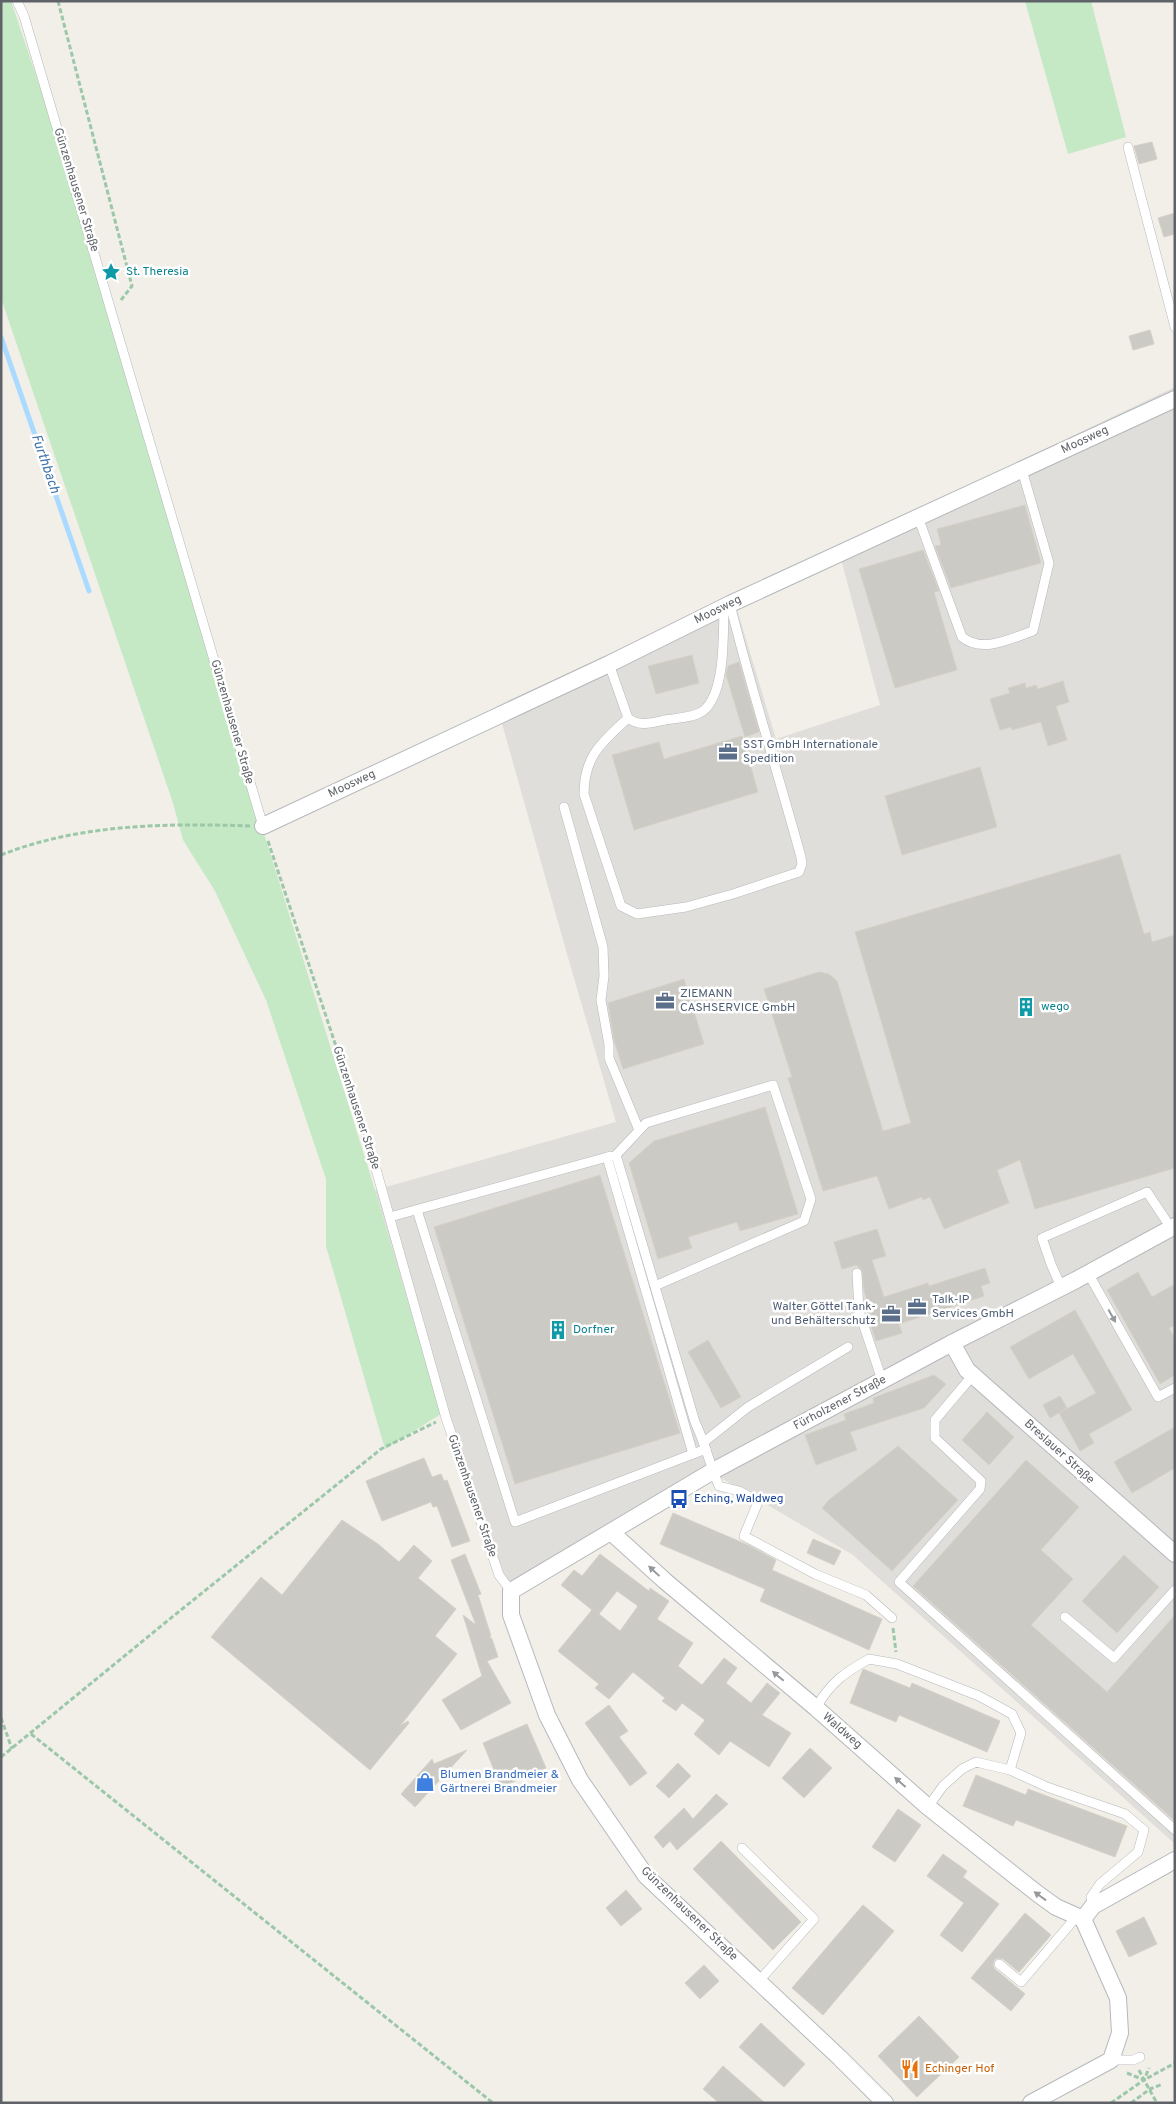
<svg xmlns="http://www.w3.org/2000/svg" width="1176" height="2104" font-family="Overpass,sans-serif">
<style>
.industrial{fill:#e0deda}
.green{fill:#c5e8c5}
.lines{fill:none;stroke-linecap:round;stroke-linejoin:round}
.stream{stroke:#aadaff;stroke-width:5}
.building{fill:#cccac5;stroke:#d6d1c6;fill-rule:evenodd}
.service-casing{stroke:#b5b8bc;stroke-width:10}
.minor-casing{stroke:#b5b8bc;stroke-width:18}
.path{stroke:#9cc7a9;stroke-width:3;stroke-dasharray:5 2.5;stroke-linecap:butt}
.service{stroke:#fff;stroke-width:9}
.minor{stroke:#fff;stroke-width:16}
.oneway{fill:#979a9d}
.labels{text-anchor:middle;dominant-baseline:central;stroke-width:5;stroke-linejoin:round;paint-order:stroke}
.street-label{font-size:12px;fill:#5f6368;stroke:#fff}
.culture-label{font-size:12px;fill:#0d838f;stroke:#fff;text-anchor:start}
.service-label{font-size:12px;fill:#4e5e75;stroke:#fff;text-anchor:start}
.transit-label{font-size:12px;fill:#164399;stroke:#fff;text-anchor:start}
.shop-label{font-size:12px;fill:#366cbe;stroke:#fff;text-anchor:start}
.food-label{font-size:12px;fill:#c56008;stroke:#fff;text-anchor:start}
.water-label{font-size:14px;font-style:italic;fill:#4174aa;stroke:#fff}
</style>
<rect width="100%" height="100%" fill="#f1efe8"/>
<polygon class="industrial" points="1175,387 1175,1844 853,1555 704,1468 511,1591 441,1414 375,1190 616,1122 567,954 497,706 733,596 776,739 880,705 838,548"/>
<g class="green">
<polygon points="1,1 11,1 120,325 261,824 375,1190 441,1414 385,1449 326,1246 326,1179 266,1000 215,891 183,840 173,803 1,298"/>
<polygon points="1025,1 1091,1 1126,137 1068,154"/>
</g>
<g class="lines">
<polyline class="stream" points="1,337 89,591"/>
</g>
<g class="building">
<polygon points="1152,142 1157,159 1139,164 1134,146"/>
<polygon points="1175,213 1175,234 1164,237 1158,218"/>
<polygon points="1150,330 1154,344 1133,350 1129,336"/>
<polygon points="1025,505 1041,563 951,588 935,546 941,545 937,529"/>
<polygon points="923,550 939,591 934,592 957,670 895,688 859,569"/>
<polygon points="692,655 699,683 656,694 648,666"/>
<polygon points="739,662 759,732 745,737 726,675 728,666"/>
<polygon points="1063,681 1069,702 1056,706 1067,740 1048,746 1041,722 1012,730 1011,727 1000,730 990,699 1010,693 1008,688 1025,683 1026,688 1036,685 1038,689"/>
<polygon points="742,736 758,792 634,830 612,755 659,742 664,759"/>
<polygon points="980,767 997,827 902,855 885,796"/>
<polygon points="1120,854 1144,934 1150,932 1152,942 1175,935 1175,1168 1035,1209 1020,1160 997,1170 1009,1203 944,1229 930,1197 923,1200 922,1197 889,1209 877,1176 823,1191 788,1078 792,1077 764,989 819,972 829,974 837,981 883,1131 911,1123 855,932"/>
<polygon points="684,979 704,1044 623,1069 614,1040 608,1003"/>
<polygon points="765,1107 798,1214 740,1231 737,1222 688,1237 692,1248 658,1259 629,1163 654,1141"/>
<polygon points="600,1175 680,1433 515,1484 434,1227"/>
<polygon points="877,1229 886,1256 872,1260 884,1297 928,1283 929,1286 985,1268 990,1283 981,1286 984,1296 899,1324 902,1333 876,1341 866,1311 870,1310 864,1291 862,1270 856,1265 842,1269 834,1242"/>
<polygon points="1138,1272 1152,1297 1175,1284 1175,1325 1169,1328 1175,1339 1175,1375 1160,1384 1107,1290"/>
<polygon points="1075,1310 1132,1410 1089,1434 1094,1443 1080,1451 1059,1413 1096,1393 1073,1354 1029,1379 1010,1347"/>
<polygon points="708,1340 741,1397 721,1408 688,1352"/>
<polygon points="934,1375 946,1384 924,1408 850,1432 857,1450 816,1465 805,1435 846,1420 844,1414 874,1403 873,1398"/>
<polygon points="1060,1396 1067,1408 1050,1418 1043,1405"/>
<polygon points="987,1412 1014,1437 989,1465 962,1440"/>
<polygon points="1175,1427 1175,1468 1132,1493 1114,1462"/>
<polygon points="898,1446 958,1500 892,1571 822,1508 829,1500"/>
<polygon points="424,1458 432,1477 441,1474 444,1481 447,1480 470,1541 452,1547 437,1506 433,1507 431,1502 382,1521 366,1481"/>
<polygon points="1026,1460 1079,1507 1041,1550 1073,1579 1031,1625 1107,1692 1175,1615 1175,1821 913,1586"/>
<polygon points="673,1513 748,1545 776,1560 772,1570 882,1619 869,1650 760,1601 765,1589 660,1544"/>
<polygon points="342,1520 378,1544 399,1562 414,1545 432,1561 418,1578 456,1609 435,1636 457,1654 400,1726 408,1721 409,1723 370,1770 211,1637 261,1577 282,1595"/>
<polygon points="813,1539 841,1551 834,1565 807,1553"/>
<polygon points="465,1554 481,1594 478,1595 491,1636 489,1636 492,1639 498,1657 487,1661 511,1703 461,1730 442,1700 482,1676 463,1615 476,1625 451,1560"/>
<path d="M600 1554 649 1591 650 1588 669 1601 657 1619 693 1643 678 1666 702 1685 724 1658 737 1668 726 1683 751 1703 767 1683 780 1693 762 1715 791 1733 769 1767 730 1741 719 1755 694 1734 705 1720 682 1703 676 1711 662 1701 665 1698 633 1672 609 1699 595 1688 599 1684 558 1651 592 1610 561 1585 574 1570 582 1576ZM617 1591 638 1606 620 1631 599 1614Z"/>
<polygon points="1124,1555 1159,1587 1117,1633 1082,1601"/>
<polygon points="863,1669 910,1688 912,1683 1000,1721 987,1752 899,1715 896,1722 850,1703"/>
<polygon points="609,1705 628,1731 619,1737 647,1773 630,1786 585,1723"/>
<polygon points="527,1724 546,1768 501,1787 483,1743"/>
<polygon points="810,1748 832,1768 804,1798 782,1778"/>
<polygon points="467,1750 415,1807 401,1794 432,1759 434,1764"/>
<polygon points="678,1763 691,1776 669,1798 656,1786"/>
<polygon points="976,1775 1026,1795 1028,1789 1127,1826 1115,1857 1016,1820 1013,1826 963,1806"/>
<polygon points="716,1794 728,1804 677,1850 670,1841 663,1848 654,1837 684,1808 693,1819"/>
<polygon points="898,1809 921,1825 895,1862 872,1847"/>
<polygon points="721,1841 801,1922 773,1950 693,1869"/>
<polygon points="943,1854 967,1871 963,1877 999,1904 962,1952 940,1935 964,1903 927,1876"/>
<polygon points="626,1890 642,1909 621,1926 606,1908"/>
<polygon points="863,1905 894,1931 823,2015 792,1988"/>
<polygon points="1025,1913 1051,1935 1019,1972 1003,1959 997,1958 994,1960 993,1966 995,1969 1025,1994 1011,2011 971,1978"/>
<polygon points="1144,1917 1157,1944 1129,1957 1116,1931"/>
<polygon points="704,1965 719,1981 700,1999 685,1983"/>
<polygon points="919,2016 959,2057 917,2097 878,2056"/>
<polygon points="761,2023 805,2064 784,2087 739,2047"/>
<polygon points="723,2066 765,2103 719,2103 703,2089"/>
</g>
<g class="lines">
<g class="service-casing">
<g id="service">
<polyline points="17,1 24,16 263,826"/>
<polyline points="1128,147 1175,327"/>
<path d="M918 517 962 637C983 654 1011 638 1033 631L1049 563 1022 470"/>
<path d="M609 664 628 718C639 727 652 723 665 720 676 718 693 718 703 711 726 693 723 633 724 607"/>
<path d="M628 718C602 742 584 756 584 794L621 906 637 914 686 907 733 894 799 872 802 864 801 857C778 773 751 689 730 604"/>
<polyline points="564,807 603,947 604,976 601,1000 609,1045 609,1058 639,1130"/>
<polyline points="607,1157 693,1454"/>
<polyline points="376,1169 446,1418 499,1575 511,1591"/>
<polyline points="417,1210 515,1522 706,1449"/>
<polyline points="390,1217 611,1156"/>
<polyline points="857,1273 859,1311 882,1380"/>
<polyline points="1088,1273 1158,1397 1175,1388"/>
<path d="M655 1286 804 1221 811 1199 773 1085 646 1123 616 1155 695 1422C705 1443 710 1465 719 1486L739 1491 758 1502 744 1536 815 1574 866 1595 892 1618"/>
<polyline points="1061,1287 1051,1264 1042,1238 1147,1192 1171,1228"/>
<polyline points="973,1375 935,1420 935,1438 981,1481 980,1489 899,1582 1175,1830"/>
<polyline points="704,1442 748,1407 848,1347"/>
<polyline points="1065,1617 1114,1658 1175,1590"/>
<path d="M816 1708C830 1683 844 1673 869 1659L897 1664 979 1696 1012 1714 1021 1733 1010 1770"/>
<polyline points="928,1807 943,1786 962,1769 976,1762 1010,1770 1047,1787 1125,1814 1144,1830 1138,1852 1100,1884 1091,1897 1093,1906"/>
<polyline points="742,1848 814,1919 759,1981"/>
<polyline points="999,1964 1021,1982 1077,1916"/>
<polyline points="1111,2060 1133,2060 1140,2057"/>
</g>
</g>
<g class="minor-casing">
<g id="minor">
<polyline points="263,826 609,664 730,604 1175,399"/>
<polyline points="952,1343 967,1370 1175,1554"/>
<polyline points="611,1532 665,1581 816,1708 928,1807 1038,1894 1056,1907 1083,1919"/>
<polyline points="1083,1919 1093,1906 1175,1860"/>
<polyline points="885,2103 840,2058 646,1876 580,1780 547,1715 511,1615 511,1591 713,1471 952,1343 1076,1280 1175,1226"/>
<polyline points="1031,2103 1111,2060 1120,2033 1118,1998 1083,1919"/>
</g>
</g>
<g class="path">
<polyline points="58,1 132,286 121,300"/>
<polyline points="268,841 373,1158"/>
<path d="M1 855C79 824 167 823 250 826"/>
<polyline points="893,1628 896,1652"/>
<polyline points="1,1718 12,1749"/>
<polyline points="31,1734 493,2103"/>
<polyline points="1,1757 166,1622 381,1449 436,1422"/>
<polyline points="1139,2070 1144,2080 1175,2063"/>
<polyline points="1127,2073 1144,2080 1157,2103"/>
<polyline points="1111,2103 1144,2080 1149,2068"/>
<polyline points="1131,2103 1150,2089 1163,2084"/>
</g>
<use href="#service" class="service"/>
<use href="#minor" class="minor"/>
</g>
<defs><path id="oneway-solid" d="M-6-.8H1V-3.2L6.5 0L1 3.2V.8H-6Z" transform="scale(1.25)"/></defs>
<g class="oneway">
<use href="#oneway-solid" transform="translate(1112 1316) rotate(61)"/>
<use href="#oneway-solid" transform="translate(654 1571) rotate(-137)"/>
<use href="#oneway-solid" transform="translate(778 1676) rotate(-140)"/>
<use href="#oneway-solid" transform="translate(900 1782) rotate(-139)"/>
<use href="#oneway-solid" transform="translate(1040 1896) rotate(-144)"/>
</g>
<defs>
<g id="sight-bare" transform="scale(1.5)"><path d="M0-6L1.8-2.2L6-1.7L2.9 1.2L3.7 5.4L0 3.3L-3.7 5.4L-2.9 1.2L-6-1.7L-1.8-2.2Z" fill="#0f9aa8" stroke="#fff" stroke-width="2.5" paint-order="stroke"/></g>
<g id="office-bare" transform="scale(1.5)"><path d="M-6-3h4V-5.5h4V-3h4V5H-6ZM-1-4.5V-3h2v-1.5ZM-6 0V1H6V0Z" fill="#5c6f8a" stroke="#fff" stroke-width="2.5" paint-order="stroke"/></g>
<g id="building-bare" transform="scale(1.5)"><path d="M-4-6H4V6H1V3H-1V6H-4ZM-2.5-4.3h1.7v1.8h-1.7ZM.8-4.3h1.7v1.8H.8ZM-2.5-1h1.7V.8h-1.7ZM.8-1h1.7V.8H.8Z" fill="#0f9aa8" stroke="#fff" stroke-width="2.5" paint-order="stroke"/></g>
<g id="bus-bare" transform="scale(1.5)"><path d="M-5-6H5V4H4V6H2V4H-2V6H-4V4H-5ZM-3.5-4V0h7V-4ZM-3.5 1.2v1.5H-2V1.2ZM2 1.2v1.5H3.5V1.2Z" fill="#1a4fb4" stroke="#fff" stroke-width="2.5" paint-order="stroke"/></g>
<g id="shop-bare" transform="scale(1.5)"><path d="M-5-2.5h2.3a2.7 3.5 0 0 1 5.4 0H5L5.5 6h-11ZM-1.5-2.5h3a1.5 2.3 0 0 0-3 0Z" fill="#3f7fe0" stroke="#fff" stroke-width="2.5" paint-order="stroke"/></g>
<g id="restaurant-bare" transform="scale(1.5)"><path d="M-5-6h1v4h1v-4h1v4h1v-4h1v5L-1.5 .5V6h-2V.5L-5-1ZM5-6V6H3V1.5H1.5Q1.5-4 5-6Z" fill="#e8710a" stroke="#fff" stroke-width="2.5" paint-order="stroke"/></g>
</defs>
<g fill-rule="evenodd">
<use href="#sight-bare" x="111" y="272"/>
<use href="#office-bare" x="728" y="752"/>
<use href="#office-bare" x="665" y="1001"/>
<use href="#building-bare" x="1026" y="1007"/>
<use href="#office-bare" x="917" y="1307"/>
<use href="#office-bare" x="891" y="1314"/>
<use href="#building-bare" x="558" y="1330"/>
<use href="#bus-bare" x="679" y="1499"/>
<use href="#shop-bare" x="425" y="1782"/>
<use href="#restaurant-bare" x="910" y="2069"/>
</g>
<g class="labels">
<g class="street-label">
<text transform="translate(76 190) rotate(73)">Günzenhausener Straße</text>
<text transform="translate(1085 440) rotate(-25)">Moosweg</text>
<text transform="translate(718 610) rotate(-26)">Moosweg</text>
<text transform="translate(232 722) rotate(74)">Günzenhausener Straße</text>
<text transform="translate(352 784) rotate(-25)">Moosweg</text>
<text transform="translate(356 1108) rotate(72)">Günzenhausener Straße</text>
<text transform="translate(840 1403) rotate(-28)">Fürholzener Straße</text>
<text transform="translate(1059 1452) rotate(42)">Breslauer Straße</text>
<text transform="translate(472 1496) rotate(71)">Günzenhausener Straße</text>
<text transform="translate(842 1731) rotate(41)">Waldweg</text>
<text transform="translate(689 1914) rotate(44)">Günzenhausener Straße</text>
</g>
<g class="culture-label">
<text x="126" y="272">St. Theresia</text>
<text x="1041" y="1007">wego</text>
<text x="573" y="1330">Dorfner</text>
</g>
<g class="service-label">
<text x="743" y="745">SST GmbH Internationale<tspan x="743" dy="14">Spedition</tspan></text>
<text x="680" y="994">ZIEMANN<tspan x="680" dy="14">CASHSERVICE GmbH</tspan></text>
<text x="932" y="1300">Talk-IP<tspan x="932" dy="14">Services GmbH</tspan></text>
<text x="876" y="1307" text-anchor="end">Walter Göttel Tank-<tspan x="876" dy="14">und Behälterschutz</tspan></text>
</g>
<g class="transit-label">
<text x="694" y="1499">Eching, Waldweg</text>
</g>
<g class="shop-label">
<text x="440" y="1775">Blumen Brandmeier &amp;<tspan x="440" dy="14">Gärtnerei Brandmeier</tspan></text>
</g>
<g class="food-label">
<text x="925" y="2069">Echinger Hof</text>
</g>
<g class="water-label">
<text transform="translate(45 464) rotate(71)">Furthbach</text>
</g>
</g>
<rect width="1176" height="2104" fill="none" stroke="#5f6368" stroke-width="5"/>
</svg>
